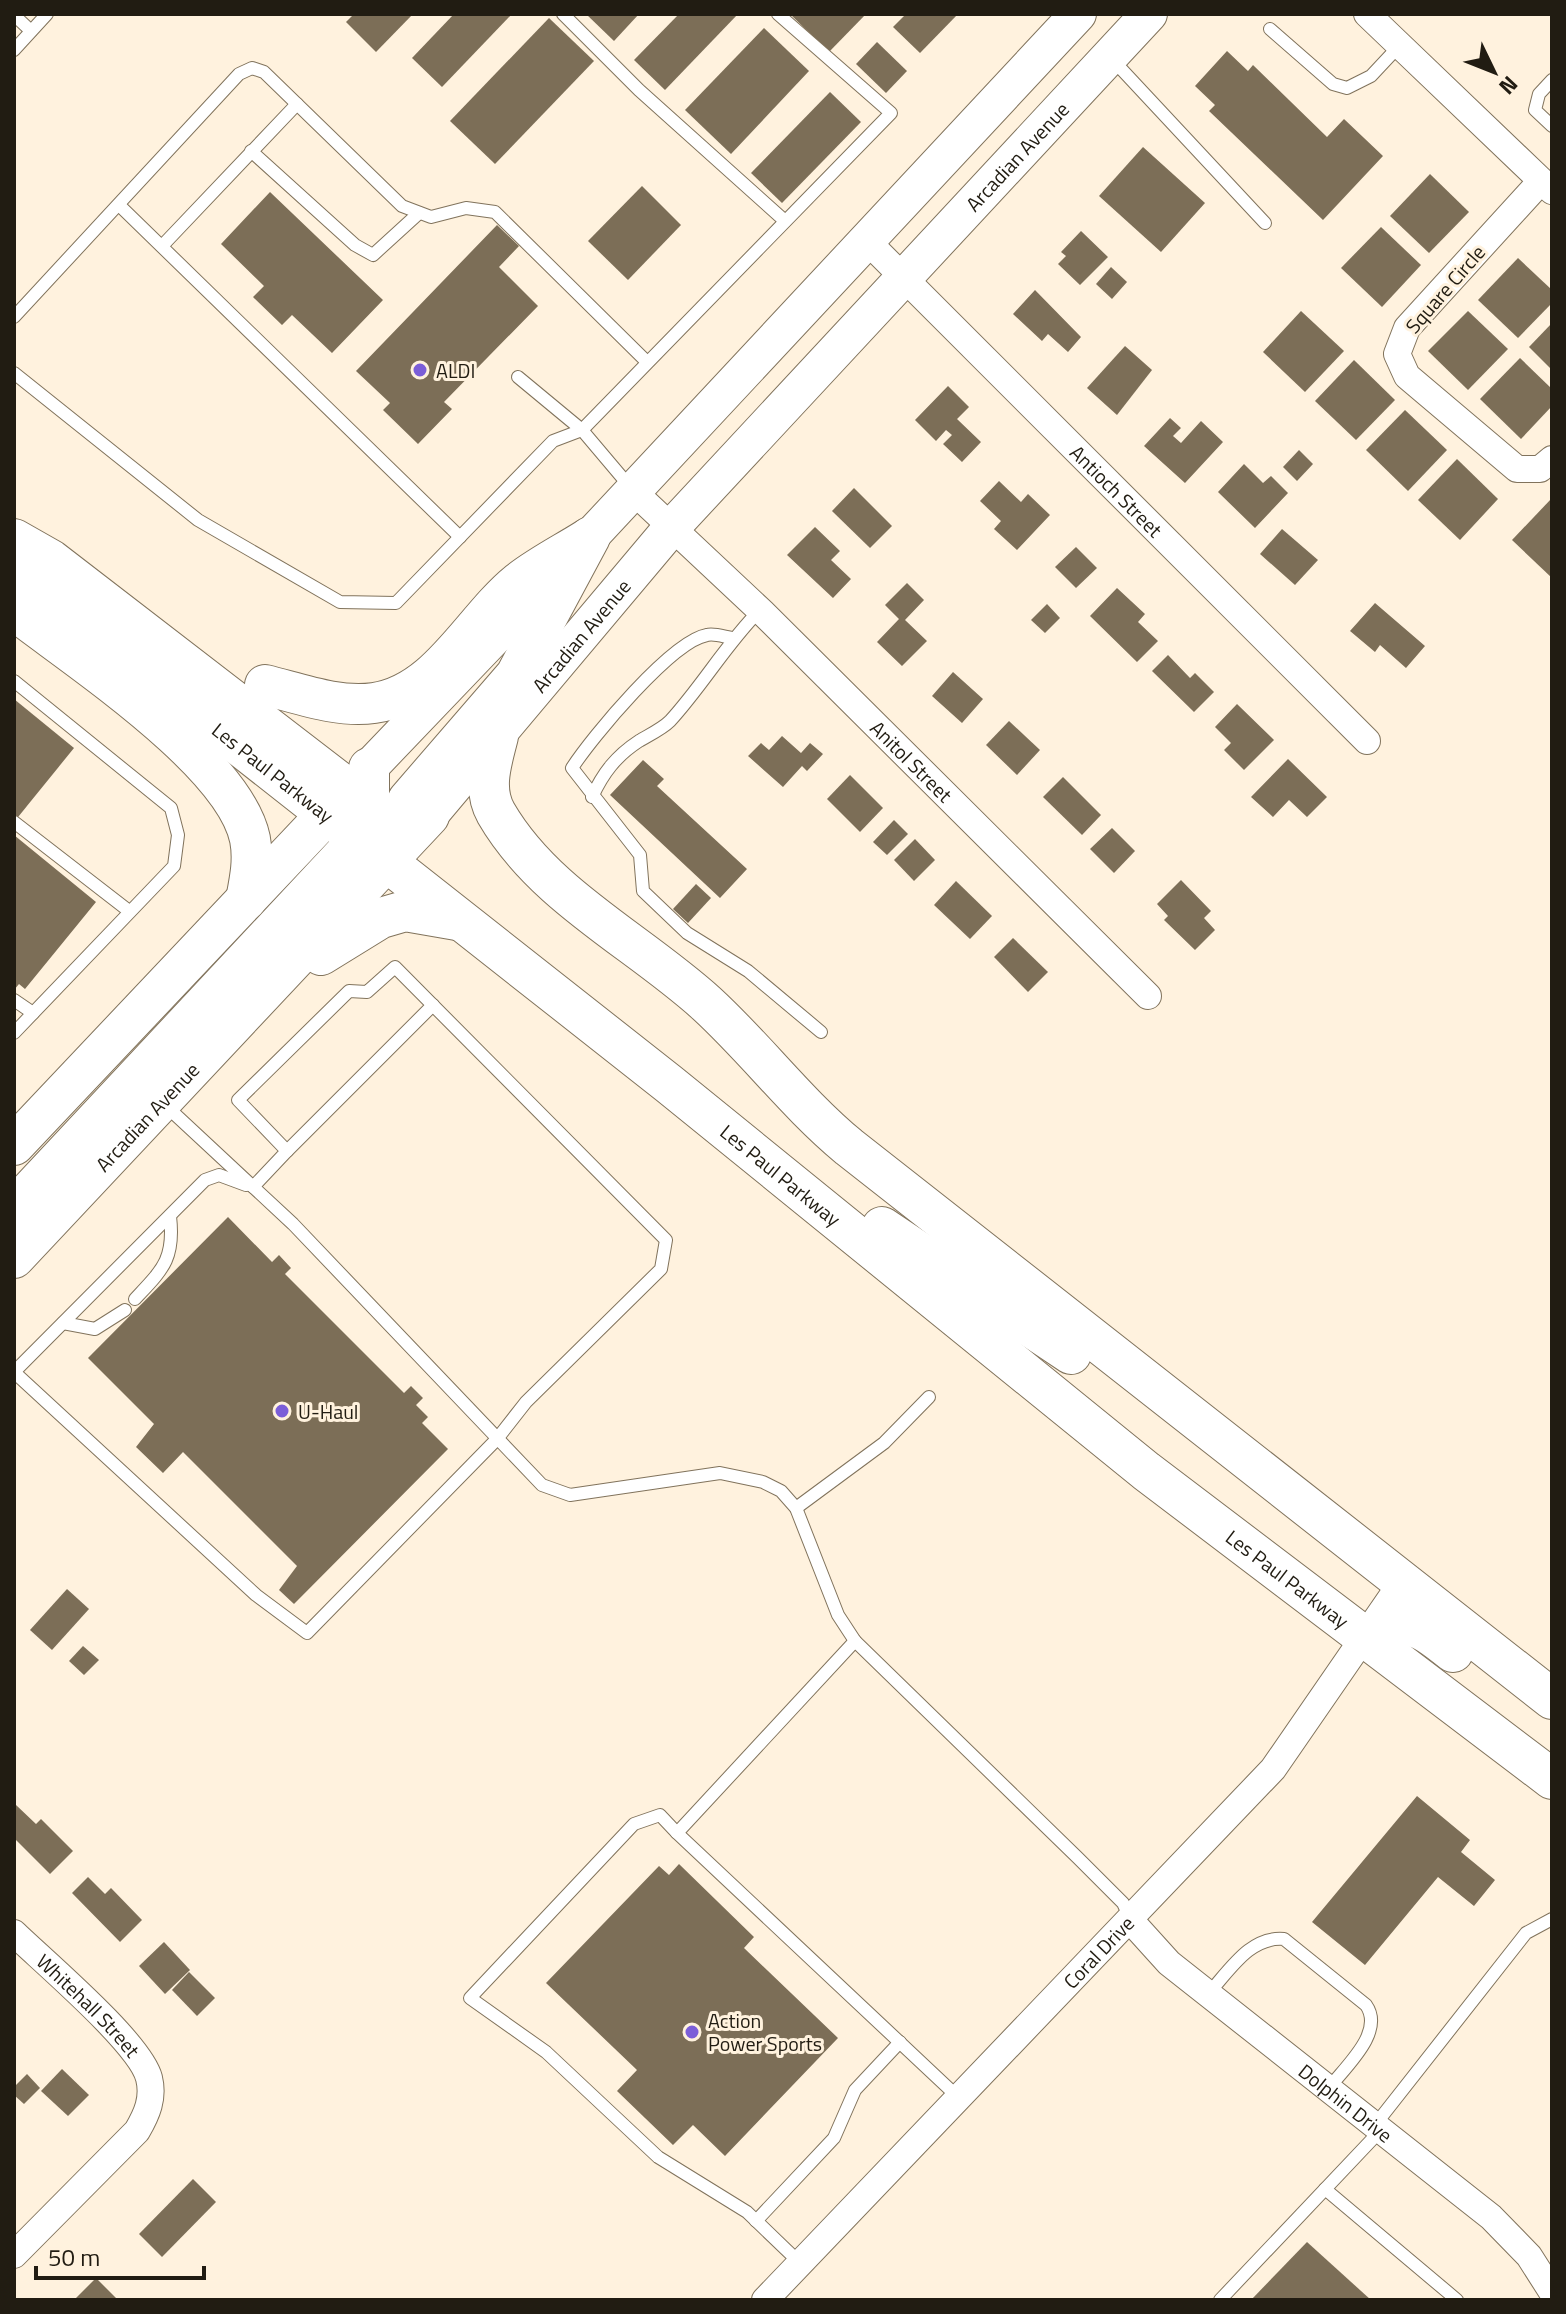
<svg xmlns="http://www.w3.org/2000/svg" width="1566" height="2314" font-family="'Titillium Web',sans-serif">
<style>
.building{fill:#7c6e57}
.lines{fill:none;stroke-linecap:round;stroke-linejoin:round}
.service-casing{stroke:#81735c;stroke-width:14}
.minor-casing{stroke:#81735c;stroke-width:28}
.secondary-casing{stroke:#81735c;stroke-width:38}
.primary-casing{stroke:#81735c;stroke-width:42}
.service{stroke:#fff;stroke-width:12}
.minor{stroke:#fff;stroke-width:26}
.secondary{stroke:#fff;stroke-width:36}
.primary{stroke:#fff;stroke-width:40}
.poi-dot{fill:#7b5ed8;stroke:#fff2de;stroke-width:3}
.labels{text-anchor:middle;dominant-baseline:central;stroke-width:6;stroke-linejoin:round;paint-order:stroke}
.street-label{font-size:20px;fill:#211c12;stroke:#fff2de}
.poi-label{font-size:20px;fill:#211c12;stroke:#fff2de;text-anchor:start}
</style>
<rect width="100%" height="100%" fill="#fff2de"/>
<g class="building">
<polygon points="354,14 413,14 376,52 346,22"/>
<polygon points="454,14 512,14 442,87 412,58"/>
<polygon points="586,14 639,14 614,41"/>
<polygon points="679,14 738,14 665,90 634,60"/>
<polygon points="790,14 866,14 829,52"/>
<polygon points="906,14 958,14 920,53 893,27"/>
<polygon points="549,18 594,61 495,164 450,121"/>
<polygon points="764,28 809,71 731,154 685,110"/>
<polygon points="877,42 907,71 886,93 856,64"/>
<polygon points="1227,51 1248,71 1253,65 1327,137 1344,119 1383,156 1323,220 1209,111 1215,105 1195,86"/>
<polygon points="830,92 861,122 782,203 751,173"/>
<polygon points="1143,147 1205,203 1161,252 1099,196"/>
<polygon points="1430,174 1469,212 1429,253 1390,216"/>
<polygon points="642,186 681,225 628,280 588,241"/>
<polygon points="270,192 383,300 332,353 292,315 282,325 253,297 264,286 221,244"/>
<polygon points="497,225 519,246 499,267 538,306 444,402 452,409 418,444 383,410 390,403 356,371"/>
<polygon points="1381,227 1421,265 1382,307 1341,268"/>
<polygon points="1081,231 1108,257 1080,285 1058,264 1066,256 1061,252"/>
<polygon points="1518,258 1552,290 1552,303 1518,338 1478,300"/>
<polygon points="1111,267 1127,282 1112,299 1096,284"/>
<polygon points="1035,290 1081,337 1068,352 1048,334 1042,341 1013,314"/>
<polygon points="1301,311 1344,351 1305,392 1263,352"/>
<polygon points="1468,311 1508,349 1468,390 1428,351"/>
<polygon points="1552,323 1552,370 1529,347"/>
<polygon points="1125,346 1152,370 1117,415 1087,388"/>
<polygon points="1520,358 1552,389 1552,406 1521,439 1480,399"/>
<polygon points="1354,360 1395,400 1356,440 1315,401"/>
<polygon points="948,386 969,407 957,419 981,442 962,462 943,444 952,435 946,430 936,441 915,420"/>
<polygon points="1405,410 1447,450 1408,491 1366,450"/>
<polygon points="1170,418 1181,428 1173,436 1181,443 1201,421 1223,442 1185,483 1144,446"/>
<polygon points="1299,450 1313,464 1297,481 1283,467"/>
<polygon points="1457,459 1498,499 1460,540 1418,500"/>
<polygon points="1244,464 1263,483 1271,476 1288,493 1255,528 1218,492"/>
<polygon points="999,481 1021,502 1028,494 1050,515 1017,550 994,529 1001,521 980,501"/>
<polygon points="854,488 892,526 870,548 832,511"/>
<polygon points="1552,498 1552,578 1512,540"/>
<polygon points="815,527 840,551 831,560 851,579 833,598 787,555"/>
<polygon points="1282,529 1318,560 1295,585 1260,554"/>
<polygon points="1076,547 1097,568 1076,588 1055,567"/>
<polygon points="907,583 924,600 905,620 927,641 902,666 877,642 899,619 885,605"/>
<polygon points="1117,588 1145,614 1138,622 1158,641 1137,662 1090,616"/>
<polygon points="1375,603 1425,646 1406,668 1380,645 1375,652 1350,631"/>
<polygon points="1047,604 1060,618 1045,633 1031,620"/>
<polygon points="1168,655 1190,678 1195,673 1214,692 1194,712 1152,671"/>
<polygon points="953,672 983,699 962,723 932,696"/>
<polygon points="14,699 74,748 14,822"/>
<polygon points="1237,704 1274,740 1244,770 1224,750 1231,743 1215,727"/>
<polygon points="1009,721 1040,750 1017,775 986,745"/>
<polygon points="782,736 801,753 810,743 823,754 807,771 802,766 783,787 748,756 761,743 769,750"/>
<polygon points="1288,759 1327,797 1307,817 1289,800 1273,817 1251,797"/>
<polygon points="643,760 664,779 657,786 747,869 720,898 610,795"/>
<polygon points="850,775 883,808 860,832 827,799"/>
<polygon points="1063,777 1101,815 1082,835 1043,797"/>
<polygon points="894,820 908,834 887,855 873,842"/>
<polygon points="1112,828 1135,851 1114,873 1090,849"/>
<polygon points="14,835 96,902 25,989 19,984 14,990"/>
<polygon points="915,839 935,860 914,881 894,860"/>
<polygon points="1181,880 1211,911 1204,918 1215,930 1195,950 1164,920 1168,916 1157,904"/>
<polygon points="956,881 992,916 970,939 934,905"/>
<polygon points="696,884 711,898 688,923 673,909"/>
<polygon points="1013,938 1048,972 1028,992 994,957"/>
<polygon points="228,1217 272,1262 279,1255 291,1268 285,1274 404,1393 411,1386 423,1398 416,1405 428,1417 422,1423 448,1449 294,1604 279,1590 297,1566 183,1452 163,1473 136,1447 154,1424 88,1358"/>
<polygon points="67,1589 89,1609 52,1650 30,1630"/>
<polygon points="83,1646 99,1660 84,1675 69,1661"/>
<polygon points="1417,1796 1470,1840 1461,1852 1495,1880 1474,1906 1438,1877 1365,1965 1312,1922"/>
<polygon points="16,1805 36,1824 41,1819 73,1851 50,1874 14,1838"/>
<polygon points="679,1864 754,1937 744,1948 838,2038 725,2156 693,2125 673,2145 617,2091 637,2070 546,1983 659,1866 669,1875"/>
<polygon points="88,1877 105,1894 111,1888 142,1920 120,1942 72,1893"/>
<polygon points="164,1942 190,1970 165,1994 139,1966"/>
<polygon points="189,1972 215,1998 197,2016 172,1990"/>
<polygon points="62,2069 89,2095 68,2116 41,2091"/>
<polygon points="27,2074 40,2088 24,2104 14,2095 14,2087"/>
<polygon points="193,2179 216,2202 162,2257 139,2234"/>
<polygon points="1307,2242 1371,2300 1251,2300"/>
<polygon points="96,2278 118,2300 74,2300"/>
</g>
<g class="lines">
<g class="service-casing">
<g id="service">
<polyline points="563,14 639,90 785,221"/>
<polyline points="14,15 31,31"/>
<polyline points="1270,29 1333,84 1347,88 1371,76 1400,45"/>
<polyline points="14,50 47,14"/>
<polyline points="1111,58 1265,223"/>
<polyline points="1552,80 1539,94 1535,110 1552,126"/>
<polyline points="251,151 355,245 373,255 419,213"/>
<polyline points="120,206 460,537"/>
<polyline points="162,246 297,104"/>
<polyline points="14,317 239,74 252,68 264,72 402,206 431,217 466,208 495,212 647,362"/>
<polyline points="14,373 198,520 340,602 396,603 553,441 582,430 891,113 778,14"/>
<polyline points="518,377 582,430 631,488"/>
<path d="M732 638C725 637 714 633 707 635 672 641 592 737 572 768L640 855 643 891 687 933 748 971 821 1032"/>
<polyline points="14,681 171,808 178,835 174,866 14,1033"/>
<path d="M592 797C603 773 616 756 639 741 649 735 662 729 670 721 703 685 726 644 760 610"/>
<polyline points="14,822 129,911"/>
<polyline points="14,1000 33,1013"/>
<polyline points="165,1105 293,1224 542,1485 570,1495 720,1473 763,1482 781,1491 796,1508 838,1615 855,1641 1078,1858 1123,1903 1130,1918"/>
<polyline points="287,1151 433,1005"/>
<path d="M135 1299C163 1269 175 1259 170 1216"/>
<polyline points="63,1323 95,1329 125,1310"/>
<polyline points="14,1372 256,1595 307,1633 497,1439 526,1402 661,1269 666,1240 395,967 367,992 349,991 238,1100 287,1151 253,1187"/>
<polyline points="14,1372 205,1180 219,1175 246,1185"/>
<polyline points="796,1508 884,1443 929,1397"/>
<polyline points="855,1641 677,1833 960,2099"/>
<polyline points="677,1833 660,1815 634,1824 470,1998 546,2052 658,2157 747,2212 800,2263"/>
<path d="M1208 1994C1230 1970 1250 1936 1284 1939L1366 2005C1385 2032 1346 2066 1329 2088"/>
<polyline points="1375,2125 1526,1933 1552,1919"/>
<polyline points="1325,2189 1457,2300"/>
<polyline points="756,2221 834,2138 855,2090 900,2042"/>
<polyline points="1220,2300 1381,2130"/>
</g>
</g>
<g class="minor-casing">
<g id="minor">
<polyline points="1367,14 1552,191"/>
<polyline points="1541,181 1407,328 1397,354 1407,376 1517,469 1540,469 1552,459"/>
<path id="s1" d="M865 239 1367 741"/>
<path id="s2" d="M633 491 762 612 1148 996"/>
<path id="s3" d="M1131 1921 1169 1963 1491 2217 1529 2256 1552 2292"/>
<path id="s4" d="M14 1933C44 1962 140 2043 149 2078 154 2098 147 2114 137 2131L14 2255"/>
<path id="s5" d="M765 2300 1273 1769 1402 1582"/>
</g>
</g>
<g class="secondary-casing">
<g id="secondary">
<polyline points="369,768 590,537 1078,14"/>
<path id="s6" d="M429 816 672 527 1149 14"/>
</g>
</g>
<g class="primary-casing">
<g id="primary">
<polyline points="14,539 51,560 369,805"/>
<path id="s7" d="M14 568 669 1084 1146 1471 1552 1779"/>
<path d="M14 610C77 659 234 761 250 839 254 860 250 879 246 900"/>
<path d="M265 685C301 694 338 708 374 703 439 694 472 620 519 582 539 566 565 553 587 539"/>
<path d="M498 736C492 761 482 788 496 813 544 896 638 941 707 1004 757 1050 797 1104 849 1147L1552 1699"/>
<polyline points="390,838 408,800 516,675 590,537"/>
<polyline points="321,955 381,918 405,911 457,920"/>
<polyline points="14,1145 345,795"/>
<polyline points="14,1208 358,840 369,818 369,768"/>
<polyline points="882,1227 1071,1354"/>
<path id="s8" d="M14 1258 429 816"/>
<path d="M1365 1636C1410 1619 1415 1622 1453 1652"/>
</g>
</g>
<use href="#service" class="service"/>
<use href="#minor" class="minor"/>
<use href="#secondary" class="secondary"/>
<use href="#primary" class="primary"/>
</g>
<g class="poi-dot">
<circle cx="420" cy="370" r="8"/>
<circle cx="282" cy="1411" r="8"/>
<circle cx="692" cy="2032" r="8"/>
</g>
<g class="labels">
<g class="street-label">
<text stroke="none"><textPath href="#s6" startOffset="884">Arcadian Avenue</textPath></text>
<text transform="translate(1445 289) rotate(-49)">Square Circle</text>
<text stroke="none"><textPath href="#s1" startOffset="356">Antioch Street</textPath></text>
<text stroke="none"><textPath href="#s6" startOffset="236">Arcadian Avenue</textPath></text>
<text stroke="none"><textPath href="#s2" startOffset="388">Anitol Street</textPath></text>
<text stroke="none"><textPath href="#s7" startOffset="330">Les Paul Parkway</textPath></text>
<text stroke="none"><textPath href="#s8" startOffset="194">Arcadian Avenue</textPath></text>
<text stroke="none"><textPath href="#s7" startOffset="978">Les Paul Parkway</textPath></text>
<text stroke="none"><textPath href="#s7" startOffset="1626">Les Paul Parkway</textPath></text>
<text stroke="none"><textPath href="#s5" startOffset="482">Coral Drive</textPath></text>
<text stroke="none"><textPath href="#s4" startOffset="104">Whitehall Street</textPath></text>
<text stroke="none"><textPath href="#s3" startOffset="282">Dolphin Drive</textPath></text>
</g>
<g class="poi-label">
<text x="436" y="370">ALDI</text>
<text x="298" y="1411">U-Haul</text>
<text x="708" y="2020">Action<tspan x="708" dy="23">Power Sports</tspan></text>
</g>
</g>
<rect width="1566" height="2314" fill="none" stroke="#211c12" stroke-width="32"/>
<g transform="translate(1494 72) rotate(133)" stroke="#fff2de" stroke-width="6" paint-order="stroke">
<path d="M0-6L14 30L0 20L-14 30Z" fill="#211c12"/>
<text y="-12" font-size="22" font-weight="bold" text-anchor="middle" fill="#211c12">N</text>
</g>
<path d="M36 2266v12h168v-12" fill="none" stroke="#211c12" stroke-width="4"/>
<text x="48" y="2266" font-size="24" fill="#211c12" stroke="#fff2de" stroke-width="6" paint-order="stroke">50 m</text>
</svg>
